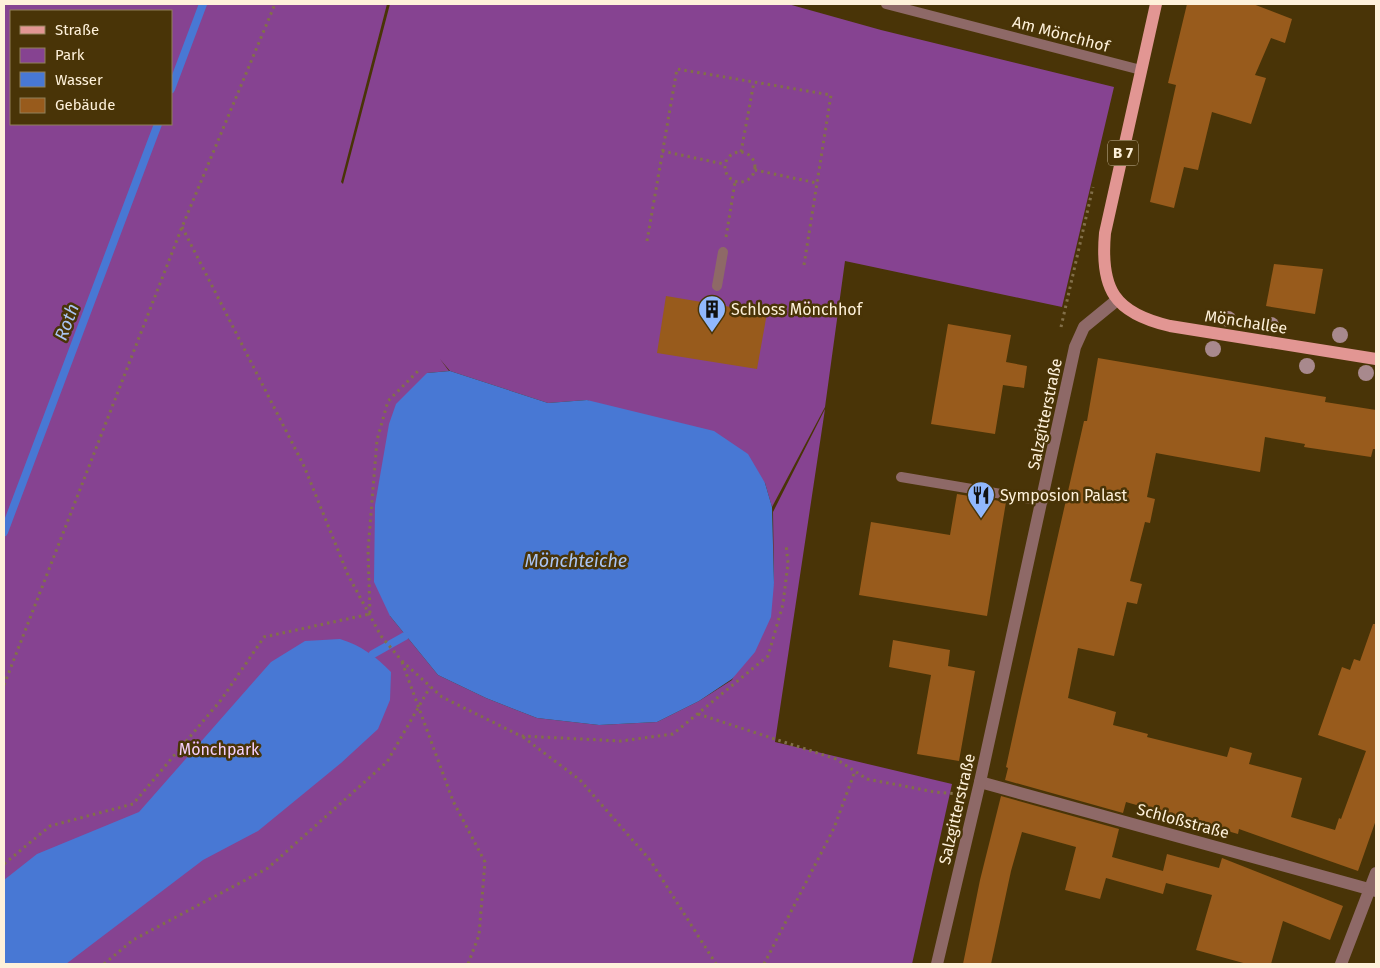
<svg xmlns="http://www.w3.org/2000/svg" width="1380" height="968" font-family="'Fira Sans',sans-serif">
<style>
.green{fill:#864391;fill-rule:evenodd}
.water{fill:#4878d4}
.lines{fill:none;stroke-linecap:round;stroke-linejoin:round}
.stream{stroke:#4878d4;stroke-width:8}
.building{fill:#985b1c}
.path{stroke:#826f49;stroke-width:3;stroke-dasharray:2.5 4;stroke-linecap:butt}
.lane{stroke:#8e6967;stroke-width:10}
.street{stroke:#8e6967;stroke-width:12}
.primary{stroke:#e29693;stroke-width:12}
.tree{fill:#a8898d}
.labels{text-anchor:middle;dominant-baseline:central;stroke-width:5;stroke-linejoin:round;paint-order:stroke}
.shield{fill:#493407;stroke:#c8b89b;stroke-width:1}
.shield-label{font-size:15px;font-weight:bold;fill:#fef1da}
.street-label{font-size:16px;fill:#fef1da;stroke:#493407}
.poi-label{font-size:16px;fill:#fef1da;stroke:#493407;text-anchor:start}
.park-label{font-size:16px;fill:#f5cffb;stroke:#493407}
.water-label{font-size:18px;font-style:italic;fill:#aac4f2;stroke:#493407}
</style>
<rect width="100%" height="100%" fill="#493407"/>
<path class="green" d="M4 4H387L341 182 343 184 390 4H788L881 30 1114 87 1062 307 845 261 825 407 772 507 765 483 587 400 548 403 450 371 440 359 449 371 427 373 390 616 438 675 486 698 537 718 599 725 657 722 699 701 732 680 774 583 773 512 825 409 775 742 952 784 912 964H4ZM11 11H171V124H11Z"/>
<g class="water">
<polygon points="450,371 548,403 587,400 714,431 748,454 765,483 772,507 774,583 771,617 755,652 732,679 699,701 657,722 599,725 537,718 486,698 438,675 390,616 374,582 375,505 389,424 396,404 427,373"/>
<path d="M340 639C362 646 375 656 391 672L390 700 378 729 341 763 258 831 203 860 66 964H4V880L37 854 139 812 271 662 305 641Z"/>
</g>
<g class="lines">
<g class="stream">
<polyline points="171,89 203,4"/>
<polyline points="4,532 158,124"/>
<polyline points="373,654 405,636"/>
</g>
</g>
<g class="building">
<polygon points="1187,4 1253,4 1292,19 1285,43 1271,38 1255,75 1266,78 1251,124 1212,112 1198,170 1184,167 1174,208 1150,202 1176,85 1168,83"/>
<polygon points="1274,264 1323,269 1315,314 1266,306"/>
<polygon points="666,296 767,313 757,369 657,353"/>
<polygon points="948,324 1011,335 1006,362 1027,366 1024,388 1003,385 995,434 931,424"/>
<polygon points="1098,358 1326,397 1325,402 1376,410 1376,449 1373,449 1371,457 1304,447 1305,444 1265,437 1260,472 1156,453 1147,497 1155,499 1150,523 1145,522 1130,581 1142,584 1137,604 1127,602 1114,656 1078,648 1068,698 1116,712 1113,725 1148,734 1147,737 1227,757 1230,747 1252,753 1249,764 1302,778 1291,817 1335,830 1339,818 1341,819 1366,751 1318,735 1342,667 1350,670 1354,659 1360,661 1373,624 1376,624 1376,820 1358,871 1239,829 1238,834 1126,802 1123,813 1005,780 1008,768 1006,767 1021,698 1084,421 1087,421"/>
<polygon points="957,494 1006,502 987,616 859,595 871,522 950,535"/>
<polygon points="893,640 950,650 948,666 975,671 959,761 917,754 931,675 889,667"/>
<polygon points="1001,796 1119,829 1112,857 1163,871 1167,854 1219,868 1222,858 1343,906 1330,940 1283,921 1271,964 1247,964 1196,950 1212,895 1166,883 1163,894 1106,878 1100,899 1065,890 1076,847 1022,832 1011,871 991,964 963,964 980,880"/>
</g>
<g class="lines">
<g class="path">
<polyline points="662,151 724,164"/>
<circle cx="740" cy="167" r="15"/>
<polyline points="741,152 754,82"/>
<polyline points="182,227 304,466 348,575 381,636 402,661 442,697 521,736 621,741 673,734 768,656 783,604 788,563 786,544"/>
<polyline points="726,237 735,182"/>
<polyline points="647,241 677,69 831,95 817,183 755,170"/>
<polyline points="804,265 817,183"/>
<polyline points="1061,327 1093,187"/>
<polyline points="370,613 368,550 377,440 388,401 420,369"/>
<polyline points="402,662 453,801 485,862 479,935 468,964"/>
<polyline points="4,685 182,227 275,4"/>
<polyline points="698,714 836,759 867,779 935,792 959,794"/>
<polyline points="523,737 580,780 650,860 716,964"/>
<polyline points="4,864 50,826 133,804 221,700 264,637 370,614"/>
<polyline points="104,964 133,940 268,868 387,762 430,687"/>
<polyline points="764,964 834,828 855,771"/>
</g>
<g class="lane">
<polyline points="886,4 1141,70"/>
<polyline points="717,286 723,252"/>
<polyline points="901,477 1043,501"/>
</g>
<g class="street">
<polyline points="980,782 1376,891"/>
<polyline points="937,964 980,782 1075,347 1084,327 1117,300"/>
<polyline points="1341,964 1376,873"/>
</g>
<path class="primary" d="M1156 4 1105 233C1100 289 1114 313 1170 326L1376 359"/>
</g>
<g class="tree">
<circle cx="1228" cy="319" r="8"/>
<circle cx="1271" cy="325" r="8"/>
<circle cx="1340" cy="335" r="8"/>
<circle cx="1213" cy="349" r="8"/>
<circle cx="1307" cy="366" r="8"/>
<circle cx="1366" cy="373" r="8"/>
</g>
<defs>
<g id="building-pin" transform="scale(1.4375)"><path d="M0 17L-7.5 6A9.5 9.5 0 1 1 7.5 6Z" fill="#91b8fd" stroke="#493407"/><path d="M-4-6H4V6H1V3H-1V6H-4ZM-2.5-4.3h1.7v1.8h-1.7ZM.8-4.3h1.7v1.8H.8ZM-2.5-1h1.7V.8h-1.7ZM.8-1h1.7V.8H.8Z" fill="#111"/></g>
<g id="restaurant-pin" transform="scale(1.4375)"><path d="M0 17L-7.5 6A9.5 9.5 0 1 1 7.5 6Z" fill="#91b8fd" stroke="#493407"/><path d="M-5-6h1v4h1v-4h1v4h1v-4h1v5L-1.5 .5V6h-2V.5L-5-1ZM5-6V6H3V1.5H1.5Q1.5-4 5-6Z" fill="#111"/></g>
</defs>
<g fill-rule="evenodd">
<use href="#building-pin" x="712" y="309"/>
<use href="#restaurant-pin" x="981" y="495"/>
</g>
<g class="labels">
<rect class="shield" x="1108" y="140.5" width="30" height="25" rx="4"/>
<g class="shield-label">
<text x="1123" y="153">B 7</text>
</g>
<g class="street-label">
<text transform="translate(1061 34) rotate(15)">Am Mönchhof</text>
<text transform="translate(1246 322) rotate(9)">Mönchallee</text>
<text transform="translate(1045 414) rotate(-78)">Salzgitterstraße</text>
<text transform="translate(957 809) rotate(-77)">Salzgitterstraße</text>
<text transform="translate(1183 821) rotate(15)">Schloßstraße</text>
</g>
<g class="poi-label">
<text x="731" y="309">Schloss Mönchhof</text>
<text x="1000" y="495">Symposion Palast</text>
</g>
<g class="park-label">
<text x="219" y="749">Mönchpark</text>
</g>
<g class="water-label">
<text transform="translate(67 322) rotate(-69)">Roth</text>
<text x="576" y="561">Mönchteiche</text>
</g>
</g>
<rect width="1380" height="968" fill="none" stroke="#fef1da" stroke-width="10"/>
<rect x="10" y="10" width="162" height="115" fill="#493407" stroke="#91805b"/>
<rect x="20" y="26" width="25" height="8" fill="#e29693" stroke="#91805b"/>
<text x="55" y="35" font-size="15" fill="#fef1da">Straße</text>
<rect x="20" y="48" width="25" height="15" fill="#864391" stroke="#91805b"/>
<text x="55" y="60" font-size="15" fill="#fef1da">Park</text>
<rect x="20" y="72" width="25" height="15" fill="#4878d4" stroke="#91805b"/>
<text x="55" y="85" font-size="15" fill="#fef1da">Wasser</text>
<rect x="20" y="98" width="25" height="15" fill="#985b1c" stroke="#91805b"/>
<text x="55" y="110" font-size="15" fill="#fef1da">Gebäude</text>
</svg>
